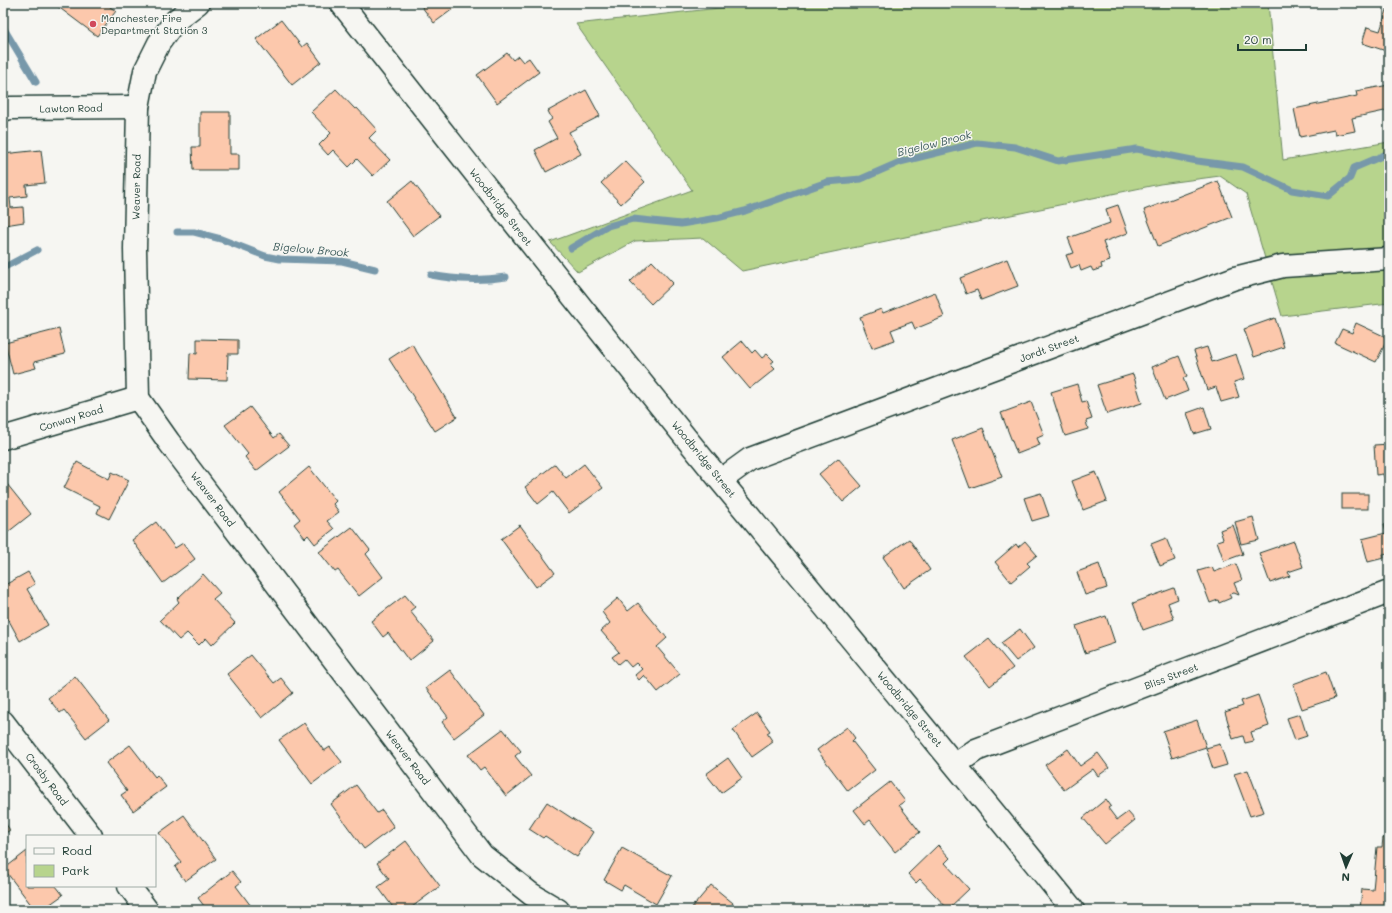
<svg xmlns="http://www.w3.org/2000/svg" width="1392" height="913" font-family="Mali,sans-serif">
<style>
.green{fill:#b7d48d;stroke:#6b8860}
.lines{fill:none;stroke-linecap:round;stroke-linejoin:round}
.stream{stroke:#7798aa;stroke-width:7}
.building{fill:#fcc8ac;stroke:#1f3d34}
.minor-casing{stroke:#1f3d34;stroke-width:25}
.secondary-casing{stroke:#1f3d34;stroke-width:25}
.minor{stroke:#f6f6f2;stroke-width:22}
.secondary{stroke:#f6f6f2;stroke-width:22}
.poi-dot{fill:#d1495b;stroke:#f6f6f2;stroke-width:1.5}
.labels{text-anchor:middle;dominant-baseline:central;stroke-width:3;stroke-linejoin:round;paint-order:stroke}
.poi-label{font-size:10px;fill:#1f3d34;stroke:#f6f6f2;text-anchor:start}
.street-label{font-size:10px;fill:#1f3d34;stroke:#f6f6f2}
.water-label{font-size:11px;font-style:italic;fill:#3c5b5b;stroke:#f6f6f2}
</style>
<rect width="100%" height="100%" fill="#f6f6f2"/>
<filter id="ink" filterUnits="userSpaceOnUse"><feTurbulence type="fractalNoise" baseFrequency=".025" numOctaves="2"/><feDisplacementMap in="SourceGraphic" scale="8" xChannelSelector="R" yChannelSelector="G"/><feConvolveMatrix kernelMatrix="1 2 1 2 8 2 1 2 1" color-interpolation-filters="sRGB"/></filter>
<g filter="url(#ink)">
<polygon class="green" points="764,3 1268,3 1283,160 1389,142 1389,303 1282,316 1246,194 1220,176 1160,184 742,271 703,238 635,241 578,272 550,242 692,190 576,24"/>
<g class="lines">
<g class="stream">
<polyline points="3,27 36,82"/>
<polyline points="177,232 194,232 221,239 265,256 280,259 342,261 375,269"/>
<polyline points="571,248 608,226 633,219 681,224 717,218 745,211 827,182 861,179 900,162 977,143 1015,147 1058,161 1137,149 1197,161 1243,167 1292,190 1328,196 1350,178 1354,168 1389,153"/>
<polyline points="3,268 37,250"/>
<path d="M431 275C458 280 479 281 506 277"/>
</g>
</g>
<g class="building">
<polygon points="53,3 113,3 110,7 116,11 97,36"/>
<polygon points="419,3 461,3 434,23"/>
<polygon points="1389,4 1389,52 1362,43 1367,27 1380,31"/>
<polygon points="281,20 302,47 307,43 321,62 292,85 256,39"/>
<polygon points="507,53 513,60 518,56 523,62 529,58 539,72 497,103 477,75"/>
<polygon points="1389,85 1389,110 1352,118 1355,131 1335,135 1334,130 1300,137 1294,109 1357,96 1356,91"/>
<polygon points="336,89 355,109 357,108 377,130 369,138 390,160 373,176 357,159 349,167 333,150 328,155 319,145 331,133 311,112"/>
<polygon points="586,90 600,116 569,132 581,154 546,172 535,150 557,138 548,122 552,119 548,111"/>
<polygon points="200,112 230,112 230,154 239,154 239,170 193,170 192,147 200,147"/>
<polygon points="41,150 45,183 26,185 27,196 10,198 11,208 23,207 24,222 5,225 6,234 3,234 3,154"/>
<polygon points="625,161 645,182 621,204 601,183"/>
<polygon points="412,181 439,216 413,236 387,201"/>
<polygon points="1218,181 1232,217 1158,246 1144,210"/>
<polygon points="1118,205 1128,233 1103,242 1110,261 1101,264 1102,268 1093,271 1091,267 1081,271 1079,265 1071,268 1066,255 1074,253 1068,238 1110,223 1106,209"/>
<polygon points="1007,259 1018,286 981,300 977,290 966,294 960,278"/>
<polygon points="652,261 673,283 651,304 630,282"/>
<polygon points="935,292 944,317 915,329 912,322 891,330 895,340 872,348 860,317 881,309 883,313"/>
<polygon points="1275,318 1284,347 1254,357 1244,329"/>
<polygon points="1356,323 1388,338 1376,362 1335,343 1342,329 1352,333"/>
<polygon points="59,329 65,354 34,362 36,368 13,374 5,343"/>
<polygon points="197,339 238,340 238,354 228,354 227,380 189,379 190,353 197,354"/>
<polygon points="742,341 752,353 755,350 762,358 767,354 774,361 770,364 775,369 750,389 723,357"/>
<polygon points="412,344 457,417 435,431 389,359"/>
<polygon points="1207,347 1212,362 1236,354 1244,379 1234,382 1239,397 1221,402 1216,387 1207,390 1194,351"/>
<polygon points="1179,356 1187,376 1183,378 1188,391 1165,400 1152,367"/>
<polygon points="1133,374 1142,403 1107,414 1097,385"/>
<polygon points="1077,384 1082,402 1086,401 1092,419 1086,421 1088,429 1065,436 1051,392"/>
<polygon points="1031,402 1044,435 1037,438 1040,445 1017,454 1001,413"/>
<polygon points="250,407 274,438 279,434 289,446 256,471 245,457 248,454 225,425"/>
<polygon points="1204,407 1211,429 1194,434 1187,413"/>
<polygon points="983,428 1002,477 970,488 952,440"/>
<polygon points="1389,444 1389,477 1384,477 1383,474 1376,475 1374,445"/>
<polygon points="838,458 862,486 843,502 819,474"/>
<polygon points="77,462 109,479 112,472 129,480 109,519 97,513 100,506 64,488"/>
<polygon points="555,464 566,478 584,464 603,488 569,513 553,492 538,504 525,487"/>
<polygon points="309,467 336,501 333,504 339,512 327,521 334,529 315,544 308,535 305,538 294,524 300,519 279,492"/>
<polygon points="1096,472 1107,501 1083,510 1072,481"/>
<polygon points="7,484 31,514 3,536 3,487"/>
<polygon points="1041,493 1049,516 1032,521 1024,498"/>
<rect x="1342" y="494" width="26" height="15"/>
<polygon points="1253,517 1259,540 1241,544 1235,522"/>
<polygon points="156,522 175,548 183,543 195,559 163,583 132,540"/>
<polygon points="1389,524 1389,553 1383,554 1384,558 1368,562 1362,539 1386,533 1384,525"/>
<polygon points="520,525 555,573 536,587 501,539"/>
<polygon points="1233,525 1243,554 1224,561 1217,541 1223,539 1220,530"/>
<polygon points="352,527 370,550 366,554 383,577 359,596 338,570 335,572 319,552"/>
<polygon points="1166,538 1175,560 1160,566 1151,544"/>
<polygon points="909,539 930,570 904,588 883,557"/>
<polygon points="1025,541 1037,555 1027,563 1030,566 1011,582 995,562 1016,544 1018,547"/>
<polygon points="1294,541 1303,567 1288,572 1290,576 1270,583 1259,553"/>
<polygon points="1099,564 1107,588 1085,595 1077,572"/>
<polygon points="1236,564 1242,580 1234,583 1239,595 1234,593 1229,594 1231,598 1219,603 1218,600 1210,603 1198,571 1212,567 1214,572"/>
<polygon points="28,572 35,584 27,589 48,625 20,641 7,617 3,617 3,586"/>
<polygon points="203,574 220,593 213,599 235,623 212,645 206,638 199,645 187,633 179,640 160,620 179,602 177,599"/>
<polygon points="1174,588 1178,599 1168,603 1174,619 1143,630 1133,603"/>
<polygon points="405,595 415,607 410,611 434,641 409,661 388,633 383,637 371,621"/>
<polygon points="618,598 628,611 638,603 667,638 657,647 680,674 658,692 644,675 639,680 635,675 642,669 636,663 631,667 624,659 618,664 612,657 619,652 601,631 610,623 602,612"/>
<polygon points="1106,616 1115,643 1085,653 1076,626"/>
<polygon points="1020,629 1034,648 1016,661 1001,643"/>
<polygon points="989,639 1013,668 990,686 966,657"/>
<polygon points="251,655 274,683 281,678 293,693 262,718 227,674"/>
<polygon points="450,670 484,715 454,738 442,722 448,717 426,688"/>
<polygon points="1326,672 1335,698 1302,709 1293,684"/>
<polygon points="75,676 109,720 86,738 64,710 60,713 48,698"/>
<polygon points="1258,695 1269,726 1251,732 1254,741 1245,743 1243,736 1233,739 1225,712 1243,706 1241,701"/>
<polygon points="757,713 770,731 767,733 773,742 752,757 733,730"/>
<polygon points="1300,714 1307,736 1295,740 1287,718"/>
<polygon points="1197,720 1206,747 1172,758 1163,731"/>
<polygon points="304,723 324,751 330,747 342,762 312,784 279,740"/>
<polygon points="847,727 855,738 852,741 875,770 848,791 817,750"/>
<polygon points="503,729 521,751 515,756 531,776 506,796 484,767 480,770 468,755"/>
<polygon points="1220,744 1227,765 1213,769 1206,748"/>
<polygon points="130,745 155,777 157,775 166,787 133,811 121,795 127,791 106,763"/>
<polygon points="1068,749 1080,766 1098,753 1109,768 1098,776 1093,769 1064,790 1045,765"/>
<polygon points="728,758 742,778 721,793 706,774"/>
<polygon points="1248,770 1264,812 1250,816 1234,774"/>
<polygon points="890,782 905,801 899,805 920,832 895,852 870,820 865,824 854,810"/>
<polygon points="356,785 377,813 382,810 394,827 364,849 331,804"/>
<polygon points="1106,799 1111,806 1108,808 1117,820 1128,812 1135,820 1105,844 1083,818"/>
<polygon points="547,802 593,832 577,857 545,836 543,838 529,829"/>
<polygon points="184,815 216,859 185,881 175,867 181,862 159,833"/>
<polygon points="3,820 10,830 3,835"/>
<polygon points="1383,838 1389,838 1388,910 1360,910 1362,889 1373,890 1377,847 1382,847"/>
<polygon points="406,841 440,886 408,910 395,910 378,887 389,879 377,863"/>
<polygon points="938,845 950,858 945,863 969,889 948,909 920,879 916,883 908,874"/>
<polygon points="622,848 672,876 656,904 624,885 621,890 604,880"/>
<polygon points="27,851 27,886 56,886 63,895 42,910 35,910 4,869"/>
<polygon points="232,871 241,882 236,886 254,910 214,910 214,909 207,910 198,898"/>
<polygon points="711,885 733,903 728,910 690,910"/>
</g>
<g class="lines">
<g class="minor-casing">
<g id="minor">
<polyline points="198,3 175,21 159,43 145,71 138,107 135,249 138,398 169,442 482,855 531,894 558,910"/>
<polyline points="3,110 10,108 138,107"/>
<polyline points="3,438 138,398"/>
<polyline points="721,480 750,459 1235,278 1283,266 1389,259"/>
<polyline points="3,722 91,836"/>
<polyline points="956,764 976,750 1389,592"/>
<polyline points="129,886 147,910"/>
</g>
</g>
<g class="secondary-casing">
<path id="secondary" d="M341 3C467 162 592 323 720 480 838 623 957 766 1073 910"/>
</g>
<use href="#minor" class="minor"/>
<use href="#secondary" class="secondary"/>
</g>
</g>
<circle class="poi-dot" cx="93" cy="24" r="4"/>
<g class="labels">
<g class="poi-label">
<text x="101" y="18">Manchester Fire<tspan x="101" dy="12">Department Station 3</tspan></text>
</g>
<g class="street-label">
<text transform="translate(71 108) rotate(-1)">Lawton Road</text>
<text transform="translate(136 187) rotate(-89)">Weaver Road</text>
<text transform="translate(501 207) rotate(52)">Woodbridge Street</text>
<text transform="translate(1049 348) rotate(-20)">Jordt Street</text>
<text transform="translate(71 418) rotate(-17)">Conway Road</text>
<text transform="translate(704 459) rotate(51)">Woodbridge Street</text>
<text transform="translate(213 499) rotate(53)">Weaver Road</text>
<text transform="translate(1171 676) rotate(-21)">Bliss Street</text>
<text transform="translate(910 709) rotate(50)">Woodbridge Street</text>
<text transform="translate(408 757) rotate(53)">Weaver Road</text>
<text transform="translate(47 779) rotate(53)">Crosby Road</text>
</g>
<g class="water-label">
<text transform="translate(934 143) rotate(-14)">Bigelow Brook</text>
<text transform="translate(311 249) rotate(5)">Bigelow Brook</text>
</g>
</g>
<rect width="1392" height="913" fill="none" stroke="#f6f6f2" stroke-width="16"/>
<rect x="8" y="8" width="1376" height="897" fill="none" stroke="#1f3d34" stroke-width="1.5" filter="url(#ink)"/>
<rect x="26" y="835" width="130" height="52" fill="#f6f6f2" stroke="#a0aca6"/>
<rect x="34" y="848" width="20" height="6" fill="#f6f6f2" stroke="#a0aca6"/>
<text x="62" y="855" font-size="12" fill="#1f3d34">Road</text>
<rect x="34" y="865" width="20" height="12" fill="#b7d48d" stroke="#a0aca6"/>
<text x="62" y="875" font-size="12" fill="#1f3d34">Park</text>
<g transform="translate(1346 867) rotate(182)" stroke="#f6f6f2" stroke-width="3" paint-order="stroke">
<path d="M0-3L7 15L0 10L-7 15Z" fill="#1f3d34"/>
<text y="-6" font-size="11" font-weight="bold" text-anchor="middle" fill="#1f3d34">N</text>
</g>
<path d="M1238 44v6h68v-6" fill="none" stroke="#1f3d34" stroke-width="2"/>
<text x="1244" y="44" font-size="12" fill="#1f3d34" stroke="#f6f6f2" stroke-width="3" paint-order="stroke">20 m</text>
</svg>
